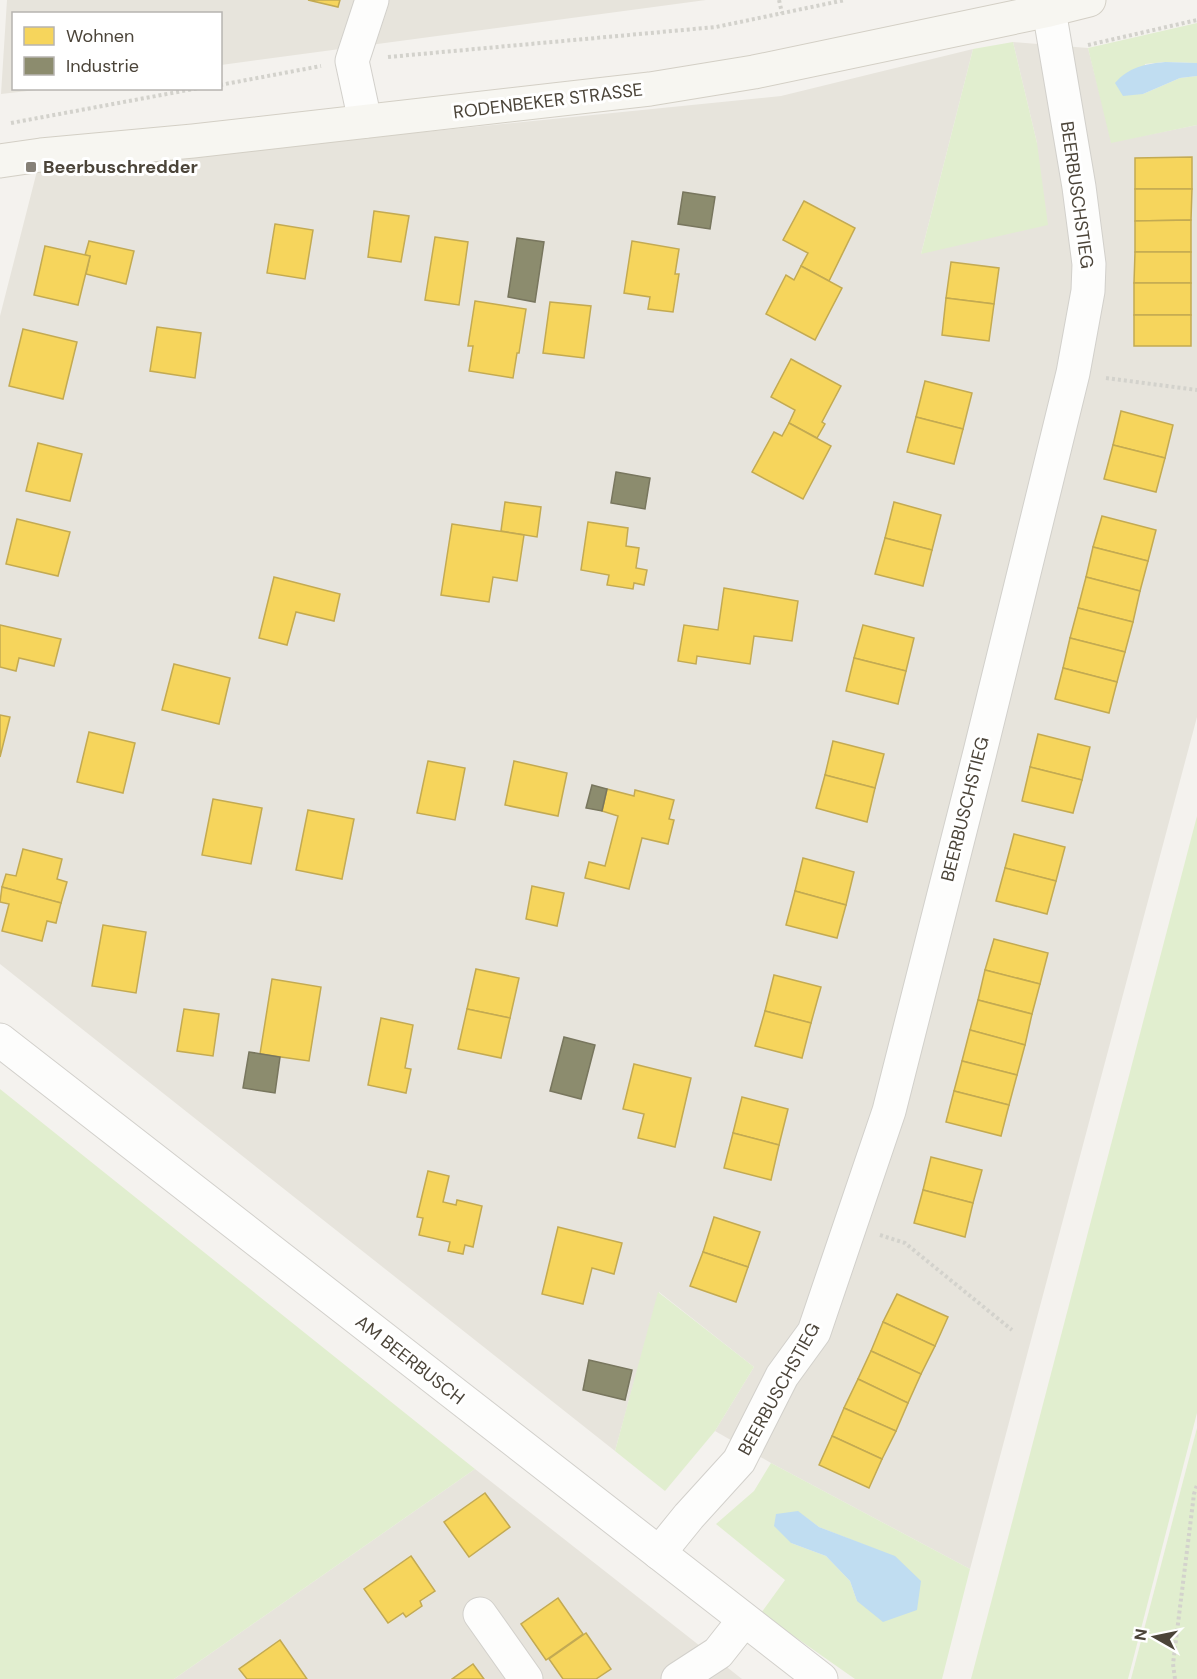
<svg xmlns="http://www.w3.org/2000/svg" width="1197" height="1679" font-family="'DM Sans',sans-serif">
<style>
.residential{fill:#e7e4dc}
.green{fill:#e1eecf;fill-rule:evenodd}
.water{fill:#c0ddf1}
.homes{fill:#f6d55c;stroke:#c3aa52;stroke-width:1.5}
.industry{fill:#8c8c6e;stroke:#78765e;stroke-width:1.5}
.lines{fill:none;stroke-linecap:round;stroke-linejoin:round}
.street-casing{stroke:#d2d0cb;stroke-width:35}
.secondary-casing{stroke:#d3cfc5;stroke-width:35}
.path{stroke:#d3d2cc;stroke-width:4;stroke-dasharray:3 3;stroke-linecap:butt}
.street{stroke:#fdfdfc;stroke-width:33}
.secondary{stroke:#f7f6f1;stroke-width:33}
.poi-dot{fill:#868178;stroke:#fff;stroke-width:2}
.labels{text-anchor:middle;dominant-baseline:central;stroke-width:6;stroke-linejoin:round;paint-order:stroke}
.street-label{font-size:18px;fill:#4b4439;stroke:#fff}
.poi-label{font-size:18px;font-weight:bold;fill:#4b4439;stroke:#fff;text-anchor:start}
</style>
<rect width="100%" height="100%" fill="#f4f2ee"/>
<g class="residential">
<polygon points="7,0 706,0 221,65 220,14 14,14 14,88 45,89 1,94"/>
<polygon points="1013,42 1088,48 1112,142 1197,125 1197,717 970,1569 771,1463 715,1431 754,1367 659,1292 615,1451 0,964 0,316 37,171 781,96 973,49 921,254 1037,143"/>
<polygon points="475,1469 742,1679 174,1679"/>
</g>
<g class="green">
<polygon points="1197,23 1197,63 1165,62 1145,64 1143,94 1180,78 1197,76 1197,125 1111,143 1088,48"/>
<polygon points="1013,42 1037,143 1048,225 921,254 973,49"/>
<polygon points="1197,816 1197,1413 1128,1679 971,1679"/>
<polygon points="0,1089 475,1469 174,1679 0,1679"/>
<polygon points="658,1292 754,1367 715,1431 665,1491 615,1451"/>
<polygon points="1197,1428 1197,1679 1131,1679"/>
<path d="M771 1463 970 1569 942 1679H855L761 1613 785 1580 716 1524 754 1491ZM797 1511 819 1527 895 1557 857 1601 850 1581 826 1556 791 1543Z"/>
</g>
<g class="water">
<path d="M1165 62 1197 63V76L1180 78 1143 94 1123 96 1115 83C1129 67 1145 64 1165 62Z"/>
<polygon points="798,1511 819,1527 895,1556 921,1581 917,1610 883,1622 857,1601 850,1581 826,1556 791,1543 774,1526 776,1514"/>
</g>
<g class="homes">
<polygon points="308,0 340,0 338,7"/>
<polygon points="1192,157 1192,189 1135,189 1135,158"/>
<polygon points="1135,189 1192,189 1191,220 1135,221"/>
<polygon points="804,201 855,228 829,281 801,266 808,253 783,240"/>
<polygon points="374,211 409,216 401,262 368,257"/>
<polygon points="1191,220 1191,252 1135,252 1135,221"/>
<polygon points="275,224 313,230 305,279 267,273"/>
<polygon points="435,237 468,242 459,305 425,300"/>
<polygon points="89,241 134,251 126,284 86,274 90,256 85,255"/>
<polygon points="632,241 679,249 675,274 679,274 673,312 648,309 650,297 624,293"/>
<polygon points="45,246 90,256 78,305 34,295"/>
<polygon points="1135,252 1191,252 1191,283 1134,283"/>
<polygon points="951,262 999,268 994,304 946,298"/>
<polygon points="801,266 842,288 815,340 766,314 786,275 794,280"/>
<rect x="1134" y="283" width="57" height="32"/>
<polygon points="946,298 994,304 989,341 942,335"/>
<polygon points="475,301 526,309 519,353 517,353 513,378 469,371 473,346 468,346"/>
<polygon points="550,302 591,306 584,358 543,353"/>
<rect x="1134" y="315" width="57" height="31"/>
<polygon points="157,327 201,333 195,378 150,371"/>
<polygon points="23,329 77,342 63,399 9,386"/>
<polygon points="791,359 841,386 822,422 825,424 817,438 789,423 795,410 771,397"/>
<polygon points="925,381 972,393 963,429 916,417"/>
<polygon points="1121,411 1173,425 1165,458 1113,445"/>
<polygon points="916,417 963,429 954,464 907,452"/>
<polygon points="789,423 831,446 803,499 752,472 774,432 782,436"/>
<polygon points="38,443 82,454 70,501 26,491"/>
<polygon points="1113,445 1165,458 1156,492 1104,479"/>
<polygon points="505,502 541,507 537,537 501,531"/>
<polygon points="894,502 941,515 932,550 885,538"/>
<polygon points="1102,516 1156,530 1148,561 1093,547"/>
<polygon points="17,519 70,532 58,576 6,564"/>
<polygon points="588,522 628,528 626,546 639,548 636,568 647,570 644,585 634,583 633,589 607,585 609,575 581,570"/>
<polygon points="452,524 524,535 517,581 493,577 489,602 441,595"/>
<polygon points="885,538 932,550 923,586 875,574"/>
<polygon points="1093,547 1148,561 1140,591 1086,577"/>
<polygon points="274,577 340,594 334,621 296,612 287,645 259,638"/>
<polygon points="1086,577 1140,591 1133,622 1078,608"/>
<polygon points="724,588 798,601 792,641 754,636 750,664 697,656 696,664 678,661 684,625 718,630"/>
<polygon points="1078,608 1133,622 1125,652 1070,638"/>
<polygon points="0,625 61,639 54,666 19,658 16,671 0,667"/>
<polygon points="863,625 914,638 906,671 854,658"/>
<polygon points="1070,638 1125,652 1117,682 1063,668"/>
<polygon points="854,658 906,671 898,704 846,691"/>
<polygon points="174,664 230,678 219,724 162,710"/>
<polygon points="1063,668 1117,682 1109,713 1055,699"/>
<polygon points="0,715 10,717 0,757"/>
<polygon points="89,732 135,743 123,793 77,782"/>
<polygon points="1038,734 1090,747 1082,780 1030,767"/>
<polygon points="833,741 884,754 875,788 825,775"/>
<polygon points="428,761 465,768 455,820 417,813"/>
<polygon points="514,761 567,773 558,816 505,805"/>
<polygon points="1030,767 1082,780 1073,813 1022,801"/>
<polygon points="825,775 875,788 867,822 816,808"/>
<polygon points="607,789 634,796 635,790 674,800 669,819 674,820 668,844 642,838 629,889 585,878 589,862 605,866 618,816 602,811"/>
<polygon points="213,799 262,808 251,864 202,855"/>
<polygon points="308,810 354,819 342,879 296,870"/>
<polygon points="1014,834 1065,847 1056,881 1005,868"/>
<polygon points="23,849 62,859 57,879 67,882 61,903 2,887 6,874 16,876"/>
<polygon points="803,858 854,872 846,905 795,891"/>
<polygon points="1005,868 1056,881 1047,914 996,901"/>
<polygon points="532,886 564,893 557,926 526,919"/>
<polygon points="2,887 61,903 56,923 47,921 42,941 2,931 9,904 0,902"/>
<polygon points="795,891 846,905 837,938 786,925"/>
<polygon points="103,925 146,932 136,993 92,986"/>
<polygon points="994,939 1048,953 1040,984 985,970"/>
<polygon points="476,969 519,978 510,1018 467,1009"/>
<polygon points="985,970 1040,984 1032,1014 978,1000"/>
<polygon points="774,975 821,987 811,1023 765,1011"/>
<polygon points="272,979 321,987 309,1061 260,1054"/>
<polygon points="978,1000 1032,1014 1025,1045 970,1030"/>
<polygon points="184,1009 219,1014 213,1056 177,1051"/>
<polygon points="467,1009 510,1018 501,1058 458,1049"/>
<polygon points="765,1011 811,1023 802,1058 755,1046"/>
<polygon points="381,1018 413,1025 405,1068 411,1069 406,1093 368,1085"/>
<polygon points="970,1030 1025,1045 1017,1075 962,1061"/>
<polygon points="962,1061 1017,1075 1009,1105 954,1091"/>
<polygon points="634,1064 691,1078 675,1147 638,1138 644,1114 623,1109"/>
<polygon points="954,1091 1009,1105 1001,1136 946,1122"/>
<polygon points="742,1097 788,1109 779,1145 733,1133"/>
<polygon points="733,1133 779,1145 771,1180 724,1168"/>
<polygon points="931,1157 982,1170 973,1203 923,1190"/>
<polygon points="428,1171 449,1176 443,1202 456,1205 457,1200 482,1206 473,1247 465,1245 463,1254 448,1251 450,1242 419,1235 423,1218 417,1217"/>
<polygon points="923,1190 973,1203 965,1237 914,1223"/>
<polygon points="714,1217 760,1232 748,1267 703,1252"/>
<polygon points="558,1227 622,1243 614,1274 592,1268 583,1304 542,1294"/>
<polygon points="703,1252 748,1267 736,1302 690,1286"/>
<polygon points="897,1294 948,1317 935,1346 883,1322"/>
<polygon points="883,1322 935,1346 921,1374 871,1351"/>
<polygon points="871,1351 921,1374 908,1403 858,1379"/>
<polygon points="858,1379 908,1403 896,1431 844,1408"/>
<polygon points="844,1408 896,1431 882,1459 832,1436"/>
<polygon points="832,1436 882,1459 869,1488 819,1465"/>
<polygon points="485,1493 510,1527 469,1557 444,1522"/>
<polygon points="411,1556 435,1591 420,1601 422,1606 406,1617 403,1613 388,1623 364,1589"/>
<polygon points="558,1598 583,1634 546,1660 521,1624"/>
<polygon points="586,1633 611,1669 596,1679 563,1679 549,1659"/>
<polygon points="280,1640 307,1679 247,1679 239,1669"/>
<polygon points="473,1664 484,1679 452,1679"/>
</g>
<g class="industry">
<polygon points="683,192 715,197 710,229 678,224"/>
<polygon points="517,238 544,242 535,302 508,297"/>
<polygon points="616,472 650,478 645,509 611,503"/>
<polygon points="592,785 607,789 602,811 586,808"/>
<polygon points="564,1037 595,1045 581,1099 550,1091"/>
<polygon points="249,1052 280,1057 275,1093 243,1088"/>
<polygon points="589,1360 632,1370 625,1400 583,1390"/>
</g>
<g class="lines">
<g class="street-casing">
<g id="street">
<polyline points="365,121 352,61 372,0"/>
<path d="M0 1040C275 1251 546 1468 821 1679"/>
<polyline points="659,1553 689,1516 739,1461 782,1376 814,1332 889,1111 980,752 1073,373 1088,291 1089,264 1079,187 1049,10"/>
<polyline points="480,1614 526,1679"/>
<polyline points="678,1679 718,1653 744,1620"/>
</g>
</g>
<g class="secondary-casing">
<polyline id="secondary" points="0,161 41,155 193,141 650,89 754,72 1049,10 1089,0"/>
</g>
<g class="path">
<polyline points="779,0 782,13"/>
<polyline points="1088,45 1197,20"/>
<polyline points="388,57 716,27 845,0"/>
<polyline points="220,85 321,66"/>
<polyline points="11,123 199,88"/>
<polyline points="1106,378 1197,390"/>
<polyline points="880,1235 905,1243 1012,1330"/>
<polyline points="1175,1679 1173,1664 1194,1494 1197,1485"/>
</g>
<use href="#street" class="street"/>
<use href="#secondary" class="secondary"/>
</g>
<rect class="poi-dot" x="25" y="161" width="12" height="12" rx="3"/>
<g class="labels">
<g class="street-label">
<text transform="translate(548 101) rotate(-7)">RODENBEKER STRASSE</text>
<text transform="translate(1077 195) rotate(82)">BEERBUSCHSTIEG</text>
<text transform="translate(965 809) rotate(-76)">BEERBUSCHSTIEG</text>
<text transform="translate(410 1360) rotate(38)">AM BEERBUSCH</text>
<text transform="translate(779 1389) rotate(-61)">BEERBUSCHSTIEG</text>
</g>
<g class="poi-label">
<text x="43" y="167">Beerbuschredder</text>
</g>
</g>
<rect x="12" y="12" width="210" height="78" fill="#ffffff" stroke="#b7b4b0" stroke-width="1.5"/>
<rect x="24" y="27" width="30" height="18" fill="#f6d55c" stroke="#b7b4b0" stroke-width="1.5"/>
<text x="66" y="42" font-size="18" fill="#4b4439">Wohnen</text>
<rect x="24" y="57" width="30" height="18" fill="#8c8c6e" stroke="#b7b4b0" stroke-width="1.5"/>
<text x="66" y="72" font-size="18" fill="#4b4439">Industrie</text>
<g transform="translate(1155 1637) rotate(279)" stroke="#ffffff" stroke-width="4.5" paint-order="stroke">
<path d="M0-4.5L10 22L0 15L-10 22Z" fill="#4b4439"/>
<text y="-9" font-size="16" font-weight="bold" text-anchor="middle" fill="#4b4439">N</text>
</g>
</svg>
